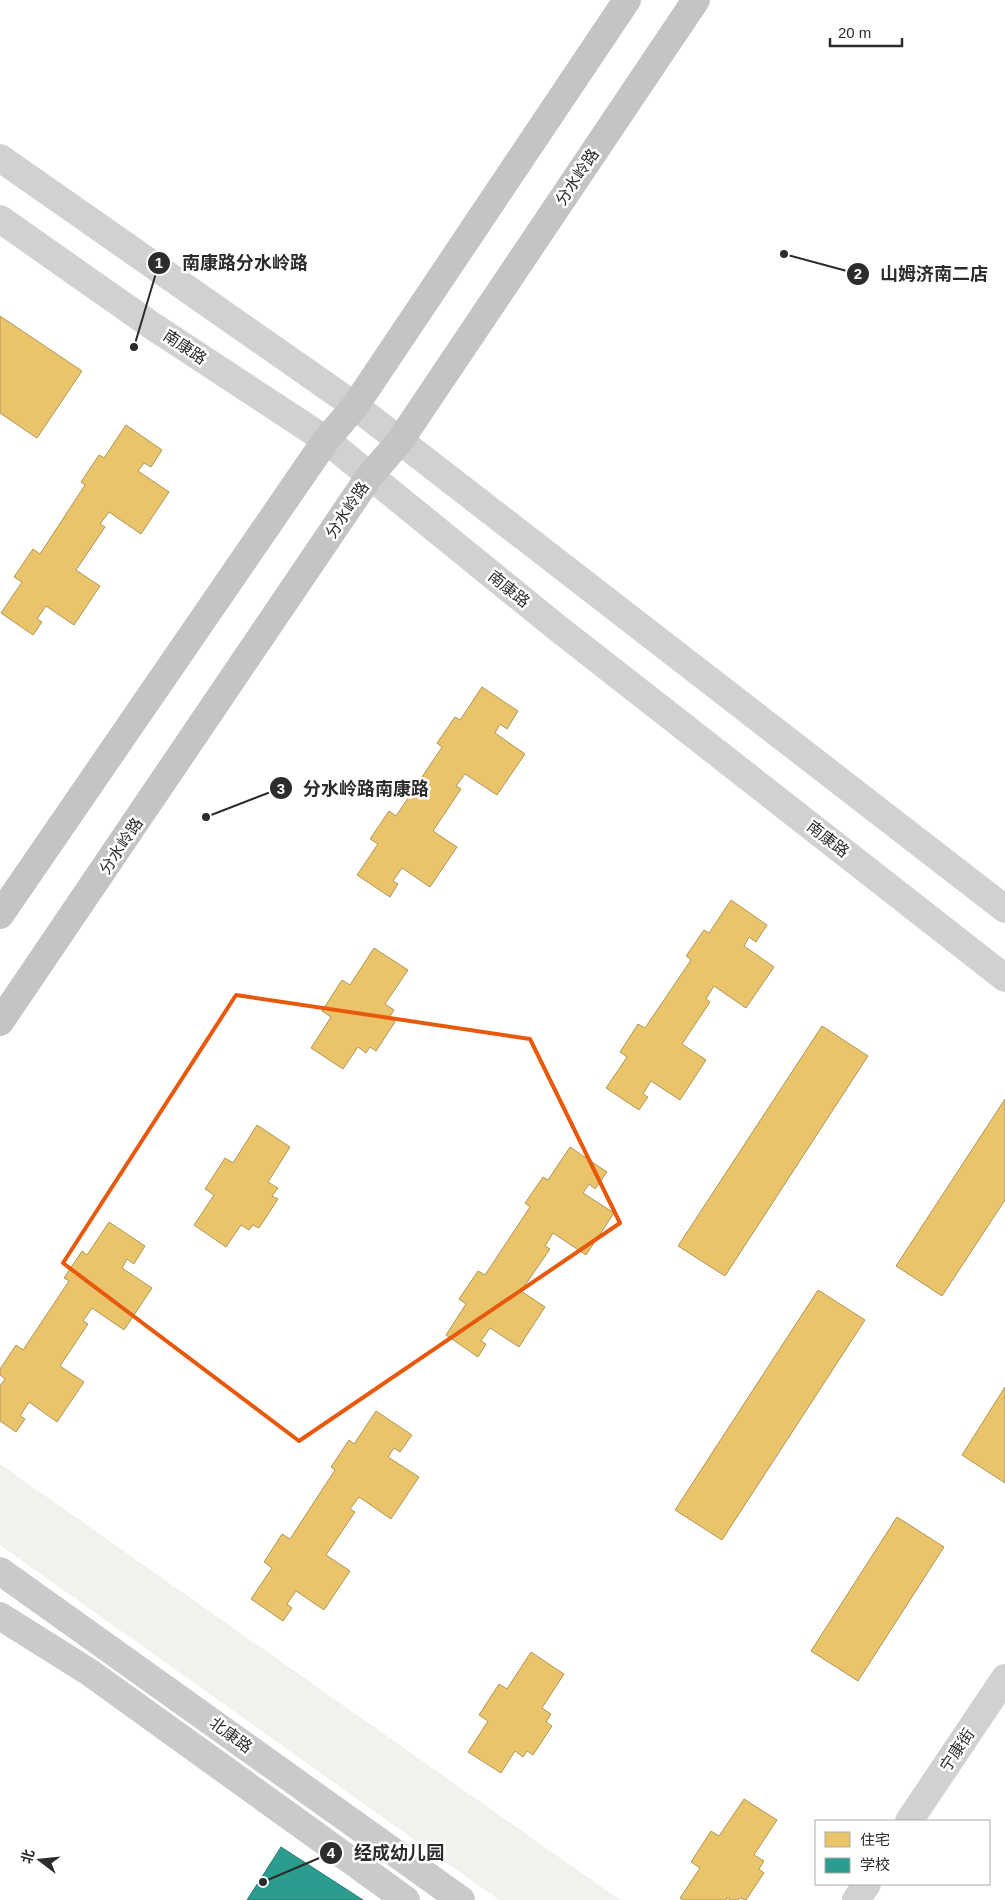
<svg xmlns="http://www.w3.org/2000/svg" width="1005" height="1900" font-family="Helvetica,'Noto Sans SC',sans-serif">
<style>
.green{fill:#f0f3eb}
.homes{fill:#e9c46a;stroke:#b09657}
.schools{fill:#2a9d8f;stroke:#2b7b71}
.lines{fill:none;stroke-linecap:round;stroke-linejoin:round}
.tertiary{stroke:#d1d1d1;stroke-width:28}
.secondary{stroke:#cacaca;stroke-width:28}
.primary{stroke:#c4c4c4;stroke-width:28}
.marked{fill:none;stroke:#e8590c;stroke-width:4;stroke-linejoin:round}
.labels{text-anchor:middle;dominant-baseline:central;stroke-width:5;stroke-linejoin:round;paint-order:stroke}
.street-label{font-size:16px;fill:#2c2c2c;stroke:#fff}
.leader{fill:none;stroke:#2c2c2c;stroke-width:2}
.callout-dot{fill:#2c2c2c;stroke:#fff;stroke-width:2}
.mark-label{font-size:15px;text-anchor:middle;font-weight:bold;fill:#fff}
.callout-label{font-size:18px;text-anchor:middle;font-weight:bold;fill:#2c2c2c;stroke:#fff;stroke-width:5;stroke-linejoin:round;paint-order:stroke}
</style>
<rect width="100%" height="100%" fill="#fff"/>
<polygon class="green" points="0,1464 620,1900 499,1900 0,1545"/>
<g class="homes">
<polygon points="0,316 82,371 37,438 0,413"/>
<polygon points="126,425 162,450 151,467 144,463 138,471 169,492 141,534 109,512 100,524 105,527 76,570 100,586 74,625 46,606 37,619 42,622 33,635 1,613 22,582 14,577 33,549 40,554 85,485 81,482 99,455 104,458"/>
<polygon points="482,687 518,711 507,729 500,724 495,733 525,754 497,795 465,774 456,786 461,789 433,831 457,847 430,887 402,868 393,881 398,884 390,897 357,875 378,844 370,839 389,811 396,816 442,747 437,743 455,717 460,720"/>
<polygon points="731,900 767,925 756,942 749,937 744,946 774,967 746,1008 714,986 706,999 710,1002 682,1044 706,1060 680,1100 651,1081 643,1094 648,1097 639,1110 606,1088 627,1057 620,1052 638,1024 645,1028 691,960 686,956 704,930 709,933"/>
<polygon points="374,948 408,970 385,1004 394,1010 389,1018 395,1022 376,1051 370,1047 366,1053 358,1047 343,1069 311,1048 331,1017 322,1011 342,980 350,985"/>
<polygon points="822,1026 868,1056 725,1276 678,1246"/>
<polygon points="1005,1099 1005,1200 942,1296 896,1266"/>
<polygon points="257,1125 290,1147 268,1182 278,1188 272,1196 278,1199 259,1228 253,1225 249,1230 241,1225 226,1247 194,1225 214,1195 205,1189 225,1158 233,1163"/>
<polygon points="570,1147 607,1172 595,1189 589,1184 583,1193 614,1213 586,1255 553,1233 545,1246 550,1249 521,1291 545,1307 519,1347 490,1328 481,1341 486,1344 478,1357 446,1335 466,1304 459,1299 478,1271 485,1275 530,1207 525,1203 543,1177 548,1180"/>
<polygon points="109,1222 145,1246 134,1264 127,1259 122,1268 152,1288 124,1330 92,1308 83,1321 88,1324 60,1366 84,1382 57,1422 29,1402 20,1416 25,1419 16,1432 0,1421 0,1386 5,1379 0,1375 0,1369 16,1345 23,1350 69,1281 64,1278 82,1251 87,1255"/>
<polygon points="818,1290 865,1320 722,1540 675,1510"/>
<polygon points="1005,1387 1005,1483 962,1455"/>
<polygon points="376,1411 412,1435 400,1452 394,1448 388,1457 419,1477 391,1519 359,1497 350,1509 355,1512 326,1555 350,1571 324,1610 296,1591 287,1604 292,1608 283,1621 251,1599 272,1568 264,1562 282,1534 290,1539 335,1470 331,1467 349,1440 354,1444"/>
<polygon points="897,1517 944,1547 858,1681 811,1651"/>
<polygon points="531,1652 564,1674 542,1708 551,1714 546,1722 552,1726 533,1755 527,1751 523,1757 515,1751 501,1773 468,1752 488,1721 479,1715 499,1684 507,1689"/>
<polygon points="744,1799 777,1820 754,1855 764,1861 759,1869 764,1873 746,1900 740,1898 738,1900 731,1900 727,1898 726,1900 683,1900 680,1898 700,1868 691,1862 711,1831 719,1836"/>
</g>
<polygon class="schools" points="281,1847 363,1900 247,1900"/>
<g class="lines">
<g class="tertiary">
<polyline points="0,158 355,406 1005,909"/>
<polyline points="0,219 151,325 326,440 555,626 1005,978"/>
<polyline points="909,1821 1005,1678"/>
<polyline points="856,1900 867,1884"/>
</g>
<g class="secondary">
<polyline points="0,1571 461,1900"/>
<polyline points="0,1616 89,1672 406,1900"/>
</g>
<g class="primary">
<polyline points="0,915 326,440 355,406 627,0"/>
<polyline points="0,1022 369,477 399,442 696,0"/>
</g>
</g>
<path class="marked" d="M236 995 530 1039 620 1223 299 1441 63 1263Z"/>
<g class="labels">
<g class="street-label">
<text transform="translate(577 177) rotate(-56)">分水岭路</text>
<text transform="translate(185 347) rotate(34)">南康路</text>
<text transform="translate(347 510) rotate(-56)">分水岭路</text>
<text transform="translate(509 589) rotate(39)">南康路</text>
<text transform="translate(828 839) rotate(38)">南康路</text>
<text transform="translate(121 846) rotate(-56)">分水岭路</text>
<text transform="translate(231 1735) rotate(36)">北康路</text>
<text transform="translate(957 1750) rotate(-56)">宁康街</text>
</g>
</g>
<path class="leader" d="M134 347L159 263M784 254L858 274M206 817L281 788M263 1882L331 1853"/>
<g class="callout-dot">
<circle cx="134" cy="347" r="5"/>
<circle cx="784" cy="254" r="5"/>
<circle cx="206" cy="817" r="5"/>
<circle cx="263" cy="1882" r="5"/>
<circle cx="159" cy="263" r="12"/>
<circle cx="858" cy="274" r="12"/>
<circle cx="281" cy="788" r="12"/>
<circle cx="331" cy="1853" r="12"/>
</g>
<g class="mark-label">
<text x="159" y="268">1</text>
<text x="858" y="279">2</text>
<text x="281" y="794">3</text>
<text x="331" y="1858">4</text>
</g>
<g class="callout-label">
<text x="245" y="269">南康路分水岭路</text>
<text x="934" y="280">山姆济南二店</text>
<text x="366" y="795">分水岭路南康路</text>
<text x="399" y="1859">经成幼儿园</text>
</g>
<rect x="815" y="1820" width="175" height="65" fill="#ffffff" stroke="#ababab"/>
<rect x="825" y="1832" width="25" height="15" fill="#e9c46a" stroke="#ababab"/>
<text x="860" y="1845" font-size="15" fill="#2c2c2c">住宅</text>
<rect x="825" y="1858" width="25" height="15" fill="#2a9d8f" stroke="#ababab"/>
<text x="860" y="1870" font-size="15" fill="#2c2c2c">学校</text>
<g transform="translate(40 1860) rotate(286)" stroke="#ffffff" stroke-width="4" paint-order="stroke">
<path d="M0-4L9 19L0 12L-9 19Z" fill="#2c2c2c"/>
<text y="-8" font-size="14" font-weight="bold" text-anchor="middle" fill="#2c2c2c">北</text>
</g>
<path d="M830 38v8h72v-8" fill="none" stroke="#2c2c2c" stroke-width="2.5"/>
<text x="838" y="38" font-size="15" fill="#2c2c2c" stroke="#ffffff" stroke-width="4" paint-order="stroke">20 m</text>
</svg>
